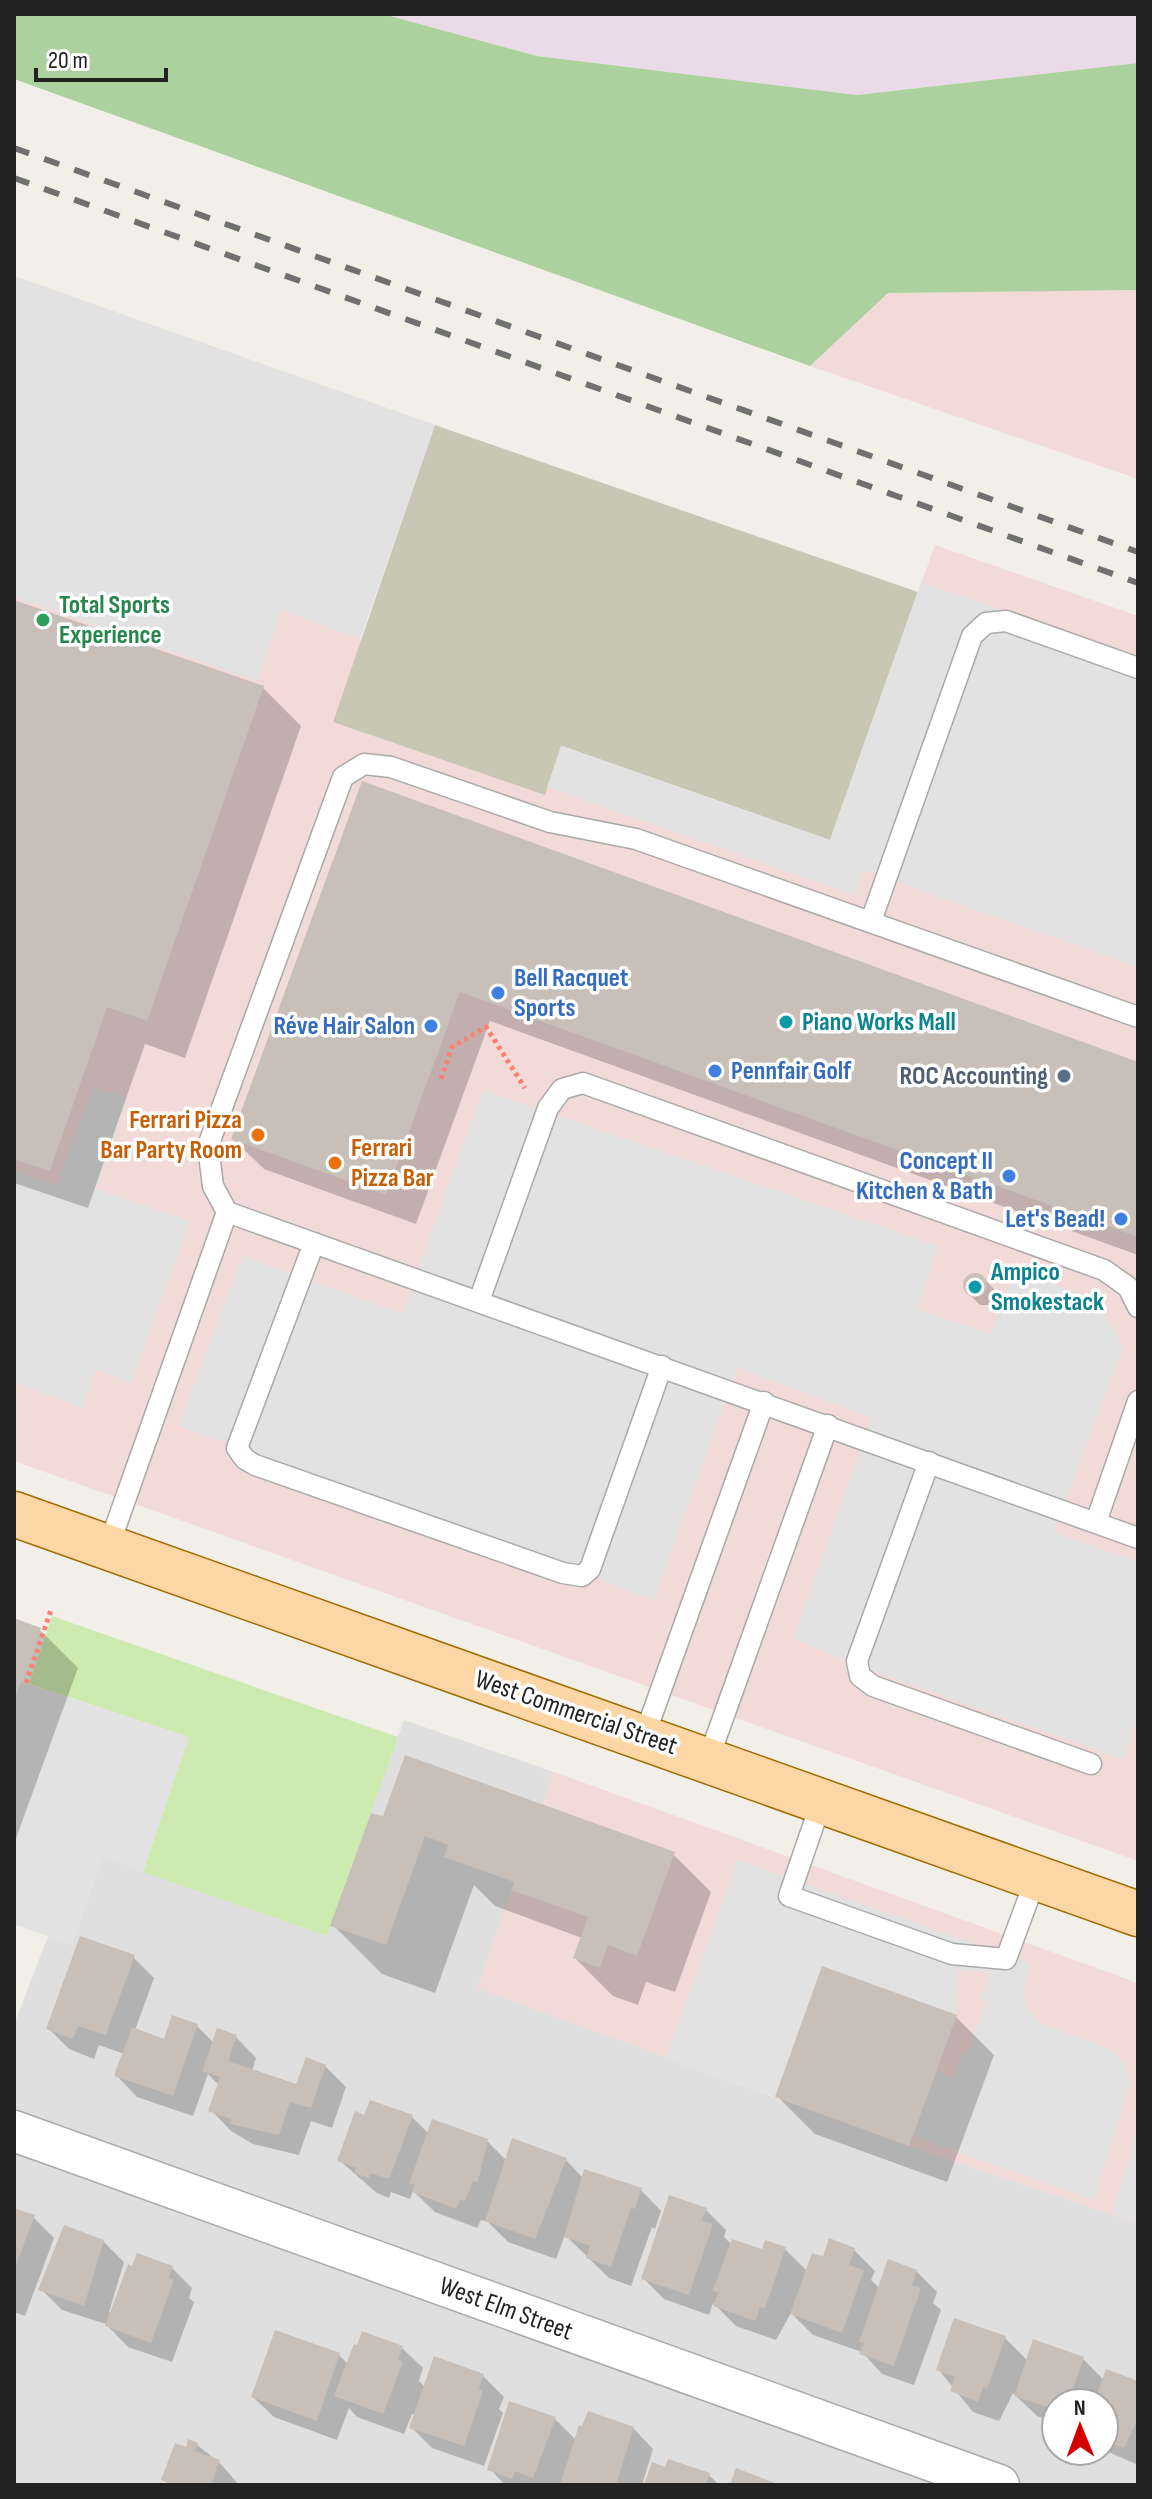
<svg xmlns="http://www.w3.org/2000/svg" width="1152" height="2499" font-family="'Sofia Sans Condensed',sans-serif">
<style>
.residential{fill:#e0dfdf;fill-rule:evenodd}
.commercial{fill:#f2dad9}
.industrial{fill:#ebdbe8}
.construction{fill:#c7c7b4}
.grass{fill:#cdebb0}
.forest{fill:#add19e}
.parking{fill:#e2e2e2}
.shadow{fill:#0003}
.building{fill:#c7bfb8}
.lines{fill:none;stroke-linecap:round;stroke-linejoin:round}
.lane-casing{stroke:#a9a9a9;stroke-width:23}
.street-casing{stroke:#a9a9a9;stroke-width:43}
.primary-casing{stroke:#a06b00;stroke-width:47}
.path{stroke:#fa8072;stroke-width:5;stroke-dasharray:4 4;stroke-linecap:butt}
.lane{stroke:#fff;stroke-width:20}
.street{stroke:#fff;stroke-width:40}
.primary{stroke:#fcd6a4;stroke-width:44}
.rail{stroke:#707070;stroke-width:6;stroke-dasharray:16 16;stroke-linecap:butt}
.leisure-dot{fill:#2e9e5b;stroke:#fff;stroke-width:3}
.shop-dot{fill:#3f7fe0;stroke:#fff;stroke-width:3}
.culture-dot{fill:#0f9aa8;stroke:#fff;stroke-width:3}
.service-dot{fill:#5c6f8a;stroke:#fff;stroke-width:3}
.food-dot{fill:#e8710a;stroke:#fff;stroke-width:3}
.labels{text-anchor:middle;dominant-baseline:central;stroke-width:7;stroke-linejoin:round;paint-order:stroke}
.leisure-label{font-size:26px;font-weight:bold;fill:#27864d;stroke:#fff;text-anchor:start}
.shop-label{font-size:26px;font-weight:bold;fill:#366cbe;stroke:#fff;text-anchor:end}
.culture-label{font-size:26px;font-weight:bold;fill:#0d838f;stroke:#fff;text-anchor:start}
.service-label{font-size:26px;font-weight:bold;fill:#4e5e75;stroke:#fff;text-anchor:end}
.food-label{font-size:26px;font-weight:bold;fill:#c56008;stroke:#fff;text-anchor:end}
.street-label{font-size:26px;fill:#222;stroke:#fff}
</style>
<rect width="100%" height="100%" fill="#f2efe9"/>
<path class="residential" d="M404 1720 554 1772 543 1805 666 2058 909 2146 1138 2223V2485H14V2025L48 1936 72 1944 102 1857 327 1936ZM1056 2403H1104V2451H1056Z"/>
<g class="commercial">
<polygon points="14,276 435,425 360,639 545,795 547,787 830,840 935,545 1138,616 1138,1861 14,1461"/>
<polygon points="1138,290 1138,479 810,366 888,293"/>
<polygon points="554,1772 1138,1983 1138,2223 909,2146 477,1988"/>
</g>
<polygon class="industrial" points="383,14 1138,14 1138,63 857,95 537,56"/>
<polygon class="construction" points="435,425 918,592 830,840 562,746 545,795 333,722"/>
<polygon class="grass" points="52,1616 398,1737 327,1936 143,1872 188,1737 29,1684"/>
<polygon class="forest" points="14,14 383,14 537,56 857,95 1138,63 1138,290 888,293 810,366 14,79"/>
<g class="parking">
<polygon points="14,276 435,425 360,639 282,610 257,681 14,597"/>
<polygon points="921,582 1138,658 1138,967 863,870 854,895 547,787 561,746 830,840"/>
<polygon points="92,1087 128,1098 96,1189 190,1221 131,1383 96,1370 82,1408 14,1382 14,1170 57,1185"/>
<polygon points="483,1090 938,1246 917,1309 991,1334 1015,1271 1096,1299 1123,1347 1054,1532 1138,1562 1138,1716 1123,1759 878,1673 793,1639 872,1418 737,1368 654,1600 611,1585 567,1562 178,1426 243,1256 402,1314"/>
<polygon points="21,1682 189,1737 143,1872 102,1857 72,1945 14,1924 14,1701"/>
<polygon points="738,1860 1030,1963 1023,1995 1027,2008 1039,2022 1114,2051 1125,2065 1130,2083 1094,2200 913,2136 936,2071 954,2077 963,2051 968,2052 986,2002 980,2000 990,1973 958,1970 957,2015 822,1966 775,2097 666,2058"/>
<polygon points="1138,2129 1138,2223 1112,2213"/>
</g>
<g class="shadow">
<polygon points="14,602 263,688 301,726 185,1058 145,1044 88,1208 14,1183"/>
<polygon points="363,784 1138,1064 1138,1255 490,1021 416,1224 264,1169 233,1139"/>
<polygon points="973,1276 983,1278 994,1289 996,1295 992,1305 980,1305 969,1294 965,1285"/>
<polygon points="14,1620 40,1630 78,1668 14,1844"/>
<polygon points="373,1815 673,1854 711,1892 675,1992 646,1982 638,2005 613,1996 575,1958 582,1938 495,1906 474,1885 435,1993 382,1974 333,1925"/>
<polygon points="133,1957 154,1978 135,2030 165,2041 197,2026 214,2043 236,2037 256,2058 252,2071 297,2087 325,2066 346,2087 332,2128 311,2121 299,2155 253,2144 231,2131 211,2110 219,2085 208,2074 193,2116 137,2097 117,2076 124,2054 99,2045 94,2059 69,2049 48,2028"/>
<polygon points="956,2017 994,2055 947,2182 815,2134 777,2096"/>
<polygon points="366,2117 412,2117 429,2134 487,2141 507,2161 566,2160 583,2178 641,2190 661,2211 655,2229 652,2227 631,2286 609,2278 565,2235 556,2259 508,2242 488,2222 481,2220 477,2228 435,2212 413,2191 410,2199 391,2192 389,2198 377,2193 339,2160"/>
<polygon points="14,2210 33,2217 54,2238 25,2316 14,2312"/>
<polygon points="706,2210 726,2230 724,2237 732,2245 763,2252 785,2249 807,2271 824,2258 854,2250 875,2271 871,2280 880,2289 916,2271 937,2292 933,2303 941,2310 914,2385 882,2374 862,2352 813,2335 791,2313 776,2340 736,2326 713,2303 709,2315 664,2299 643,2278"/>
<polygon points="103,2241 124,2262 109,2312 112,2314 172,2268 192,2288 189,2298 194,2302 172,2362 128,2347 106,2324 62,2310 41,2289"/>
<polygon points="276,2333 339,2355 348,2364 402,2348 423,2368 419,2381 425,2387 483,2376 504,2397 499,2409 503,2413 484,2466 432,2448 411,2427 415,2415 412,2414 404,2434 357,2417 349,2408 337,2440 274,2417 253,2397"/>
<polygon points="1005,2338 1028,2361 1083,2359 1104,2380 1138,2383 1138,2465 1104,2450 1104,2403 1056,2403 1056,2423 1037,2416 1013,2393 999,2421 973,2412 938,2369"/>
<polygon points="555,2419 577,2441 633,2428 653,2449 642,2485 505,2485 490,2469"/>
<polygon points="197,2445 219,2462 239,2485 169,2485 164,2479 187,2449"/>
<polygon points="666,2469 709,2475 719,2485 646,2485"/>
</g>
<g class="building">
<polygon points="14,600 264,686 147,1021 107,1007 50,1171 14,1159"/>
<polygon points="362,781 1138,1062 1138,1237 460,992 386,1195 231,1139"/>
<circle cx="975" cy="1285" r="12"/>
<polygon points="14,1618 41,1628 14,1700"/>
<polygon points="405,1755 675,1852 637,1956 608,1945 600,1968 573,1958 588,1917 511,1890 514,1882 444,1857 448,1845 425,1836 386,1945 330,1926 371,1813 383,1816"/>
<polygon points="80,1936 135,1955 106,2035 78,2026 73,2039 46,2029"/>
<polygon points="822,1966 957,2015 909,2146 775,2097"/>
<polygon points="172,2015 198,2024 173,2096 114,2076 132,2027 164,2039"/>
<polygon points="217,2028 237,2035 228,2061 296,2084 306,2057 326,2065 311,2108 290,2102 279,2135 230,2124 231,2119 208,2111 220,2077 202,2071"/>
<polygon points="370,2100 413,2115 389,2179 370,2173 369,2178 354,2173 356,2168 337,2161 355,2111 364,2115"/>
<polygon points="432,2119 488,2139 478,2182 473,2181 465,2201 460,2200 456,2209 412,2192 415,2185 409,2183"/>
<polygon points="512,2138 567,2158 535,2239 485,2221"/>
<polygon points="584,2169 642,2188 635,2209 631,2208 611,2267 586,2258 590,2246 564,2237"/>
<polygon points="669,2195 707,2208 702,2220 713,2224 689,2295 641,2279"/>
<polygon points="14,2208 35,2215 14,2270"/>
<polygon points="64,2225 104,2240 84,2306 38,2290"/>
<polygon points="829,2238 855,2248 849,2265 864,2270 842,2333 790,2314 812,2253 823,2256"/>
<polygon points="732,2239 762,2249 765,2240 786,2247 765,2308 760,2307 755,2321 713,2306 718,2293 713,2290"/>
<polygon points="137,2253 173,2266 169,2278 174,2280 151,2343 105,2326 128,2264 132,2266"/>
<polygon points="888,2259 917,2270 912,2285 921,2288 894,2366 859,2354 864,2343 859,2342"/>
<polygon points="954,2318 1006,2336 987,2389 983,2387 978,2402 950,2391 955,2377 936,2370"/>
<polygon points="275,2330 340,2353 317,2421 251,2397"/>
<polygon points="362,2331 403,2346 398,2360 403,2362 383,2414 334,2396 354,2344 357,2345"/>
<polygon points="1033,2339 1084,2357 1068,2403 1056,2403 1056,2410 1014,2396"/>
<polygon points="434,2356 484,2374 479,2389 483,2391 464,2446 409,2428"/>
<polygon points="1106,2369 1138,2381 1138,2419 1124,2448 1104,2441 1104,2403 1094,2403"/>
<polygon points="509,2401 556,2417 533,2478 515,2471 512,2479 487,2470"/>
<polygon points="588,2411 634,2427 616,2485 560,2485 579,2425 582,2426"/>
<polygon points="188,2439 198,2443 195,2451 220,2460 211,2485 176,2485 161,2480 175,2443 186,2447"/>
<polygon points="668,2459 710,2473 706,2485 644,2485 652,2462 665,2467"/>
<polygon points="736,2468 780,2485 730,2485"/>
</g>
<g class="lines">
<g class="lane-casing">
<g id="lane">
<polyline points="871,921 972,636 986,623 1006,621 1138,668"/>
<polyline points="1138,1017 636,839 550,822 391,767 364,764 343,777 208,1146 213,1186 227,1212 1138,1538"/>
<polyline points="314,1243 237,1448 245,1459 255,1465 563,1573 582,1576 590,1569 662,1366"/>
<polyline points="479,1301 548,1108 562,1089 583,1083 1104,1270 1128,1287 1138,1307"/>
<polyline points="929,1462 857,1661 860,1676 873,1686 1091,1764"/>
<polyline points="1096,1522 1138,1401"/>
<polyline points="108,1548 227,1212"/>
<polyline points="644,1737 764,1402"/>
<polyline points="708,1760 828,1425"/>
<polyline points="822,1800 789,1896 952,1954 1006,1959 1036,1878"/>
</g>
</g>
<g class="street-casing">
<polyline id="street" points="14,2131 999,2485"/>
</g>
<g class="primary-casing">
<polyline id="primary" points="14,1514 1138,1914"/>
</g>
<g class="path">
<polyline points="441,1079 452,1047 486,1027 525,1088"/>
<polyline points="26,1683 51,1610"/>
</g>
<use href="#lane" class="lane"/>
<use href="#street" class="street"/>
<use href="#primary" class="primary"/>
<g class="rail">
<polyline points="14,148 1138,552"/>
<polyline points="14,178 1138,583"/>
</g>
</g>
<circle class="leisure-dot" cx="43" cy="620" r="8"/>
<g class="shop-dot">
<circle cx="498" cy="993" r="8"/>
<circle cx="431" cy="1026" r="8"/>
<circle cx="715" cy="1071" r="8"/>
<circle cx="1009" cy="1176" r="8"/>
<circle cx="1121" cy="1219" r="8"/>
</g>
<g class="culture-dot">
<circle cx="786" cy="1022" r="8"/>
<circle cx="975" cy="1287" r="8"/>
</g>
<circle class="service-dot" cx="1064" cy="1076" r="8"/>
<g class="food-dot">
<circle cx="258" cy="1135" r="8"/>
<circle cx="335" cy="1163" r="8"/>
</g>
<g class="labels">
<g class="leisure-label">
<text x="59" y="605">Total Sports<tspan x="59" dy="30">Experience</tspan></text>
</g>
<g class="shop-label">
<text x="514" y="978" text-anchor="start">Bell Racquet<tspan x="514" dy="30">Sports</tspan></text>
<text x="415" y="1026">Réve Hair Salon</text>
<text x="731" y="1071" text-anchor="start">Pennfair Golf</text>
<text x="993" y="1161">Concept II<tspan x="993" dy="30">Kitchen &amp; Bath</tspan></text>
<text x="1105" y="1219">Let's Bead!</text>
</g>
<g class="culture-label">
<text x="802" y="1022">Piano Works Mall</text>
<text x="991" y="1272">Ampico<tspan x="991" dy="30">Smokestack</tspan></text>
</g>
<g class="service-label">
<text x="1048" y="1076">ROC Accounting</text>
</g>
<g class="food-label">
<text x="242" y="1120">Ferrari Pizza<tspan x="242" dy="30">Bar Party Room</tspan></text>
<text x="351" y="1148" text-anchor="start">Ferrari<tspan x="351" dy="30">Pizza Bar</tspan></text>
</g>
<g class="street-label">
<text transform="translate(576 1713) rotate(19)">West Commercial Street</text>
<text transform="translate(506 2309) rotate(20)">West Elm Street</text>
</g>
</g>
<rect width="1152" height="2499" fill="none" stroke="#222222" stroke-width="32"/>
<g transform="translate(1080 2427) rotate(359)"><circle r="38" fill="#ffffff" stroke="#a7a7a7" stroke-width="2"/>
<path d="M0-6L14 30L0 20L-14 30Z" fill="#d40000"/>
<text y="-12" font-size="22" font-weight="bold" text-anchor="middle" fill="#222222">N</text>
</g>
<path d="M36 68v12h130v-12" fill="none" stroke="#222222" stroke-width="4"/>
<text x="48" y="68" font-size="24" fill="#222222" stroke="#ffffff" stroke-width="6" paint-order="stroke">20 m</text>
</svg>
